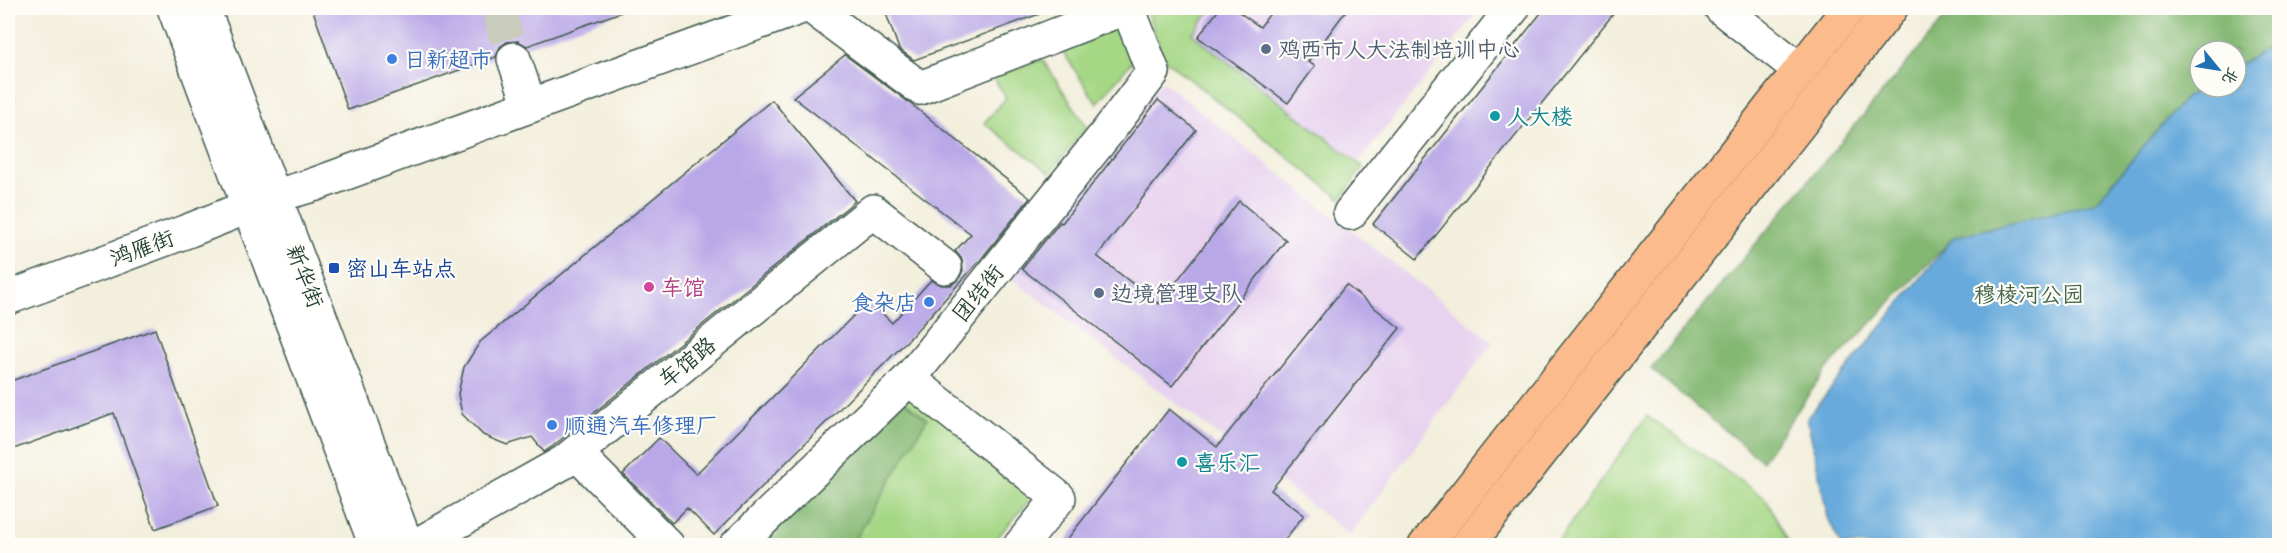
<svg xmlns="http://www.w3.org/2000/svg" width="2287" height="553" font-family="Sriracha,'LXGW WenKai TC',sans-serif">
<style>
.built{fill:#e7d2ef}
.green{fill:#a5d785;stroke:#628a5c;stroke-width:1.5}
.forest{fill:#84b872;stroke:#527a53;stroke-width:1.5}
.water{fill:#67aadc;stroke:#437488;stroke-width:1.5}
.building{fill:#b9a8e7}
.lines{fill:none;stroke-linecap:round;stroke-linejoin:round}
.minor-tunnel{stroke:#c9cbbb;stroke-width:33;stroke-dasharray:33 16;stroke-linecap:butt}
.minor-casing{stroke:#3f584d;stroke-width:36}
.major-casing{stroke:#3f584d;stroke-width:36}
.minor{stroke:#fff;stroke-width:33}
.major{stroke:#fbbb8d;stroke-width:33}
.service-dot{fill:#5c6f8a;stroke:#fdfcf7;stroke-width:2}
.shop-dot{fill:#3f7fe0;stroke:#fdfcf7;stroke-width:2}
.culture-dot{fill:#0f9aa8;stroke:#fdfcf7;stroke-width:2}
.transit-dot{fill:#1a4fb4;stroke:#fdfcf7;stroke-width:2}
.hotel-dot{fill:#d1479c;stroke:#fdfcf7;stroke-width:2}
.labels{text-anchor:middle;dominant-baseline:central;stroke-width:4.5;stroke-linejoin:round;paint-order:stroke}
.service-label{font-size:22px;fill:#4e5e75;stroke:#fdfcf7;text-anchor:start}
.shop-label{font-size:22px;fill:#366cbe;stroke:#fdfcf7;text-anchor:start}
.culture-label{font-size:22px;fill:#0d838f;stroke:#fdfcf7;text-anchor:start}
.street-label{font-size:22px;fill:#1f3d34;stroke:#fdfcf7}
.transit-label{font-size:22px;fill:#164399;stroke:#fdfcf7;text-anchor:start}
.hotel-label{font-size:22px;fill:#b23c85;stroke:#fdfcf7;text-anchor:start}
.park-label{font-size:22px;fill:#406448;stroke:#fdfcf7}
</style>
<rect width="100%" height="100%" fill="#fdfcf7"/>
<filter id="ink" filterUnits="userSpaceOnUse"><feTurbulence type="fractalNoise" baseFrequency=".0167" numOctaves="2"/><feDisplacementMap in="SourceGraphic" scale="12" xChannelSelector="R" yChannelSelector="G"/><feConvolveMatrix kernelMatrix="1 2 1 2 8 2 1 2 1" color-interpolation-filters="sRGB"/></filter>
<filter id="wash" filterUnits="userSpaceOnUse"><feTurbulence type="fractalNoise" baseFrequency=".008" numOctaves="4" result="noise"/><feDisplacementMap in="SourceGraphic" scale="24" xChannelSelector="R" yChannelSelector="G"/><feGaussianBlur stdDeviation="1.35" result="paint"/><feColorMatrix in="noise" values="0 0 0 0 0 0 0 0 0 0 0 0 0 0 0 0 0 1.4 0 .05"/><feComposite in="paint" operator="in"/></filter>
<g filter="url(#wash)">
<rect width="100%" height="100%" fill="#f3efdd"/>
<g class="built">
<polygon points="1160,8 1481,8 1337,189"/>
<polygon points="1162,81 1493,342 1350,535 1008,276"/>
</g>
<g class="green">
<polygon points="1146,8 1212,8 1192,34 1363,167 1341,199 1163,58"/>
<polygon points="1119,25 1134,59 1097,104 1063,52"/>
<polygon points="1042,59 1087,127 1050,173 984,123 1006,98 993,77"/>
<polygon points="912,393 1037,491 991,545 756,546"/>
<polygon points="1647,416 1766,499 1790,545 1558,546 1556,544"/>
</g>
<g class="forest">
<polygon points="1953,8 2279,8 2279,41 2236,67 2236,51 2200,51 2200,87 2203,87 2185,98 2095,203 1954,237 1826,370 1762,461 1651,369"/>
<polygon points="905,401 927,419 852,545 758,546"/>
</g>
<polygon class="water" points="2279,41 2279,545 1841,545 1828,518 1807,418 1954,237 2095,203 2185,98 2203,87 2236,87 2236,67"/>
<g id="blocks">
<g class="building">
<polygon points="312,8 624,8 624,11 527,46 518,41 507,42 500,47 496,57 348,110"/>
<polygon points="884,8 1049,8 1050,10 914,60 899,49"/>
<polygon points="1220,8 1233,8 1260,27 1274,8 1348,8 1308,62 1315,66 1288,103 1198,37"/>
<polygon points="1545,8 1618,8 1417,259 1373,224"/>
<polygon points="845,55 911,104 1030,198 982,258 909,339 714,535 687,508 672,523 623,474 659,438 696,474 869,300 892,323 931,280 942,285 951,285 959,279 963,270 962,259 955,251 971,234 793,97"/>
<polygon points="772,100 855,201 553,446 544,452 532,437 507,445 483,435 462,414 458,394 464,367 480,342"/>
<polygon points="1158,100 1196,130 1097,256 1159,304 1239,201 1286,240 1172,386 1022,269 1060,222 1062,223"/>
<polygon points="1346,285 1400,328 1271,490 1304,515 1280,546 1062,546 1169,409 1217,447"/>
<polygon points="155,329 218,506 155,529 114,413 8,451 8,382"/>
</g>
</g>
</g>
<g filter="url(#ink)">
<use href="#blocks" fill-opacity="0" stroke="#3f584d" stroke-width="1.5"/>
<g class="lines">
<polyline class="minor-tunnel" points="497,8 514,59"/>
<g class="minor-casing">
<g id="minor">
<polyline points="174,8 376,546"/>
<polyline points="203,8 407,546"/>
<polyline points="813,8 920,88 1125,8"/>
<polyline points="1721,8 1800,70"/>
<polyline points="514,59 530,106"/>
<polyline points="1350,213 1513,8"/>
<polyline points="8,298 190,230 275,196 313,185 799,8"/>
<polyline points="909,379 1059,498 1020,546"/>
<polyline points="576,453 668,546"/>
<polyline points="415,546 564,462 873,211 945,267"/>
<polyline points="736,546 909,379 1105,135 1153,72 1128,8"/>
</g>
</g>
<g class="major-casing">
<g id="major">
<polyline points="1425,546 1849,8"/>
<polyline points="1467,546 1891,8"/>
</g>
</g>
<use href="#minor" class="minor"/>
<use href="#major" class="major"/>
</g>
</g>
<g class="service-dot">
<circle cx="1266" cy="49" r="6"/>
<circle cx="1099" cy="293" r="6"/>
</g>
<g class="shop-dot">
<circle cx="392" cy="59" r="6"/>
<circle cx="929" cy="302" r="6"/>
<circle cx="552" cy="425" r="6"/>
</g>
<g class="culture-dot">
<circle cx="1495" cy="116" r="6"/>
<circle cx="1182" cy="462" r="6"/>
</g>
<rect class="transit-dot" x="328" y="262" width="12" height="12" rx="3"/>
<circle class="hotel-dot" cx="649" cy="287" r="6"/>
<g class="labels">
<g class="service-label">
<text x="1278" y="49">鸡西市人大法制培训中心</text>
<text x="1111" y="293">边境管理支队</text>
</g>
<g class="shop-label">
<text x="404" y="59">日新超市</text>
<text x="917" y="302" text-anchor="end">食杂店</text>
<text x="564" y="425">顺通汽车修理厂</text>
</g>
<g class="culture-label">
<text x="1507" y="116">人大楼</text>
<text x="1194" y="462">喜乐汇</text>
</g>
<g class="street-label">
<text transform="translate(142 248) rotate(-20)">鸿雁街</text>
<text transform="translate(305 276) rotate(69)">新华街</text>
<text transform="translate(978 293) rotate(-51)">团结街</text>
<text transform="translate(687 362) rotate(-39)">车馆路</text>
</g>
<g class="transit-label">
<text x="346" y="268">密山车站点</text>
</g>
<g class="hotel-label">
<text x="661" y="287">车馆</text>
</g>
<g class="park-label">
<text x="2029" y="294">穆棱河公园</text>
</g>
</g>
<rect width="2287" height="553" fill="none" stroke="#fdfcf7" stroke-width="30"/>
<g transform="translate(2218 69) rotate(120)"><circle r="28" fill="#fdfcf7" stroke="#a4b0a9" stroke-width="1.5"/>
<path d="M0-4.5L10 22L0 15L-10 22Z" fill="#1f6fb2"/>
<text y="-9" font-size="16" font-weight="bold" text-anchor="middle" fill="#1f3d34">北</text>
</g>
</svg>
